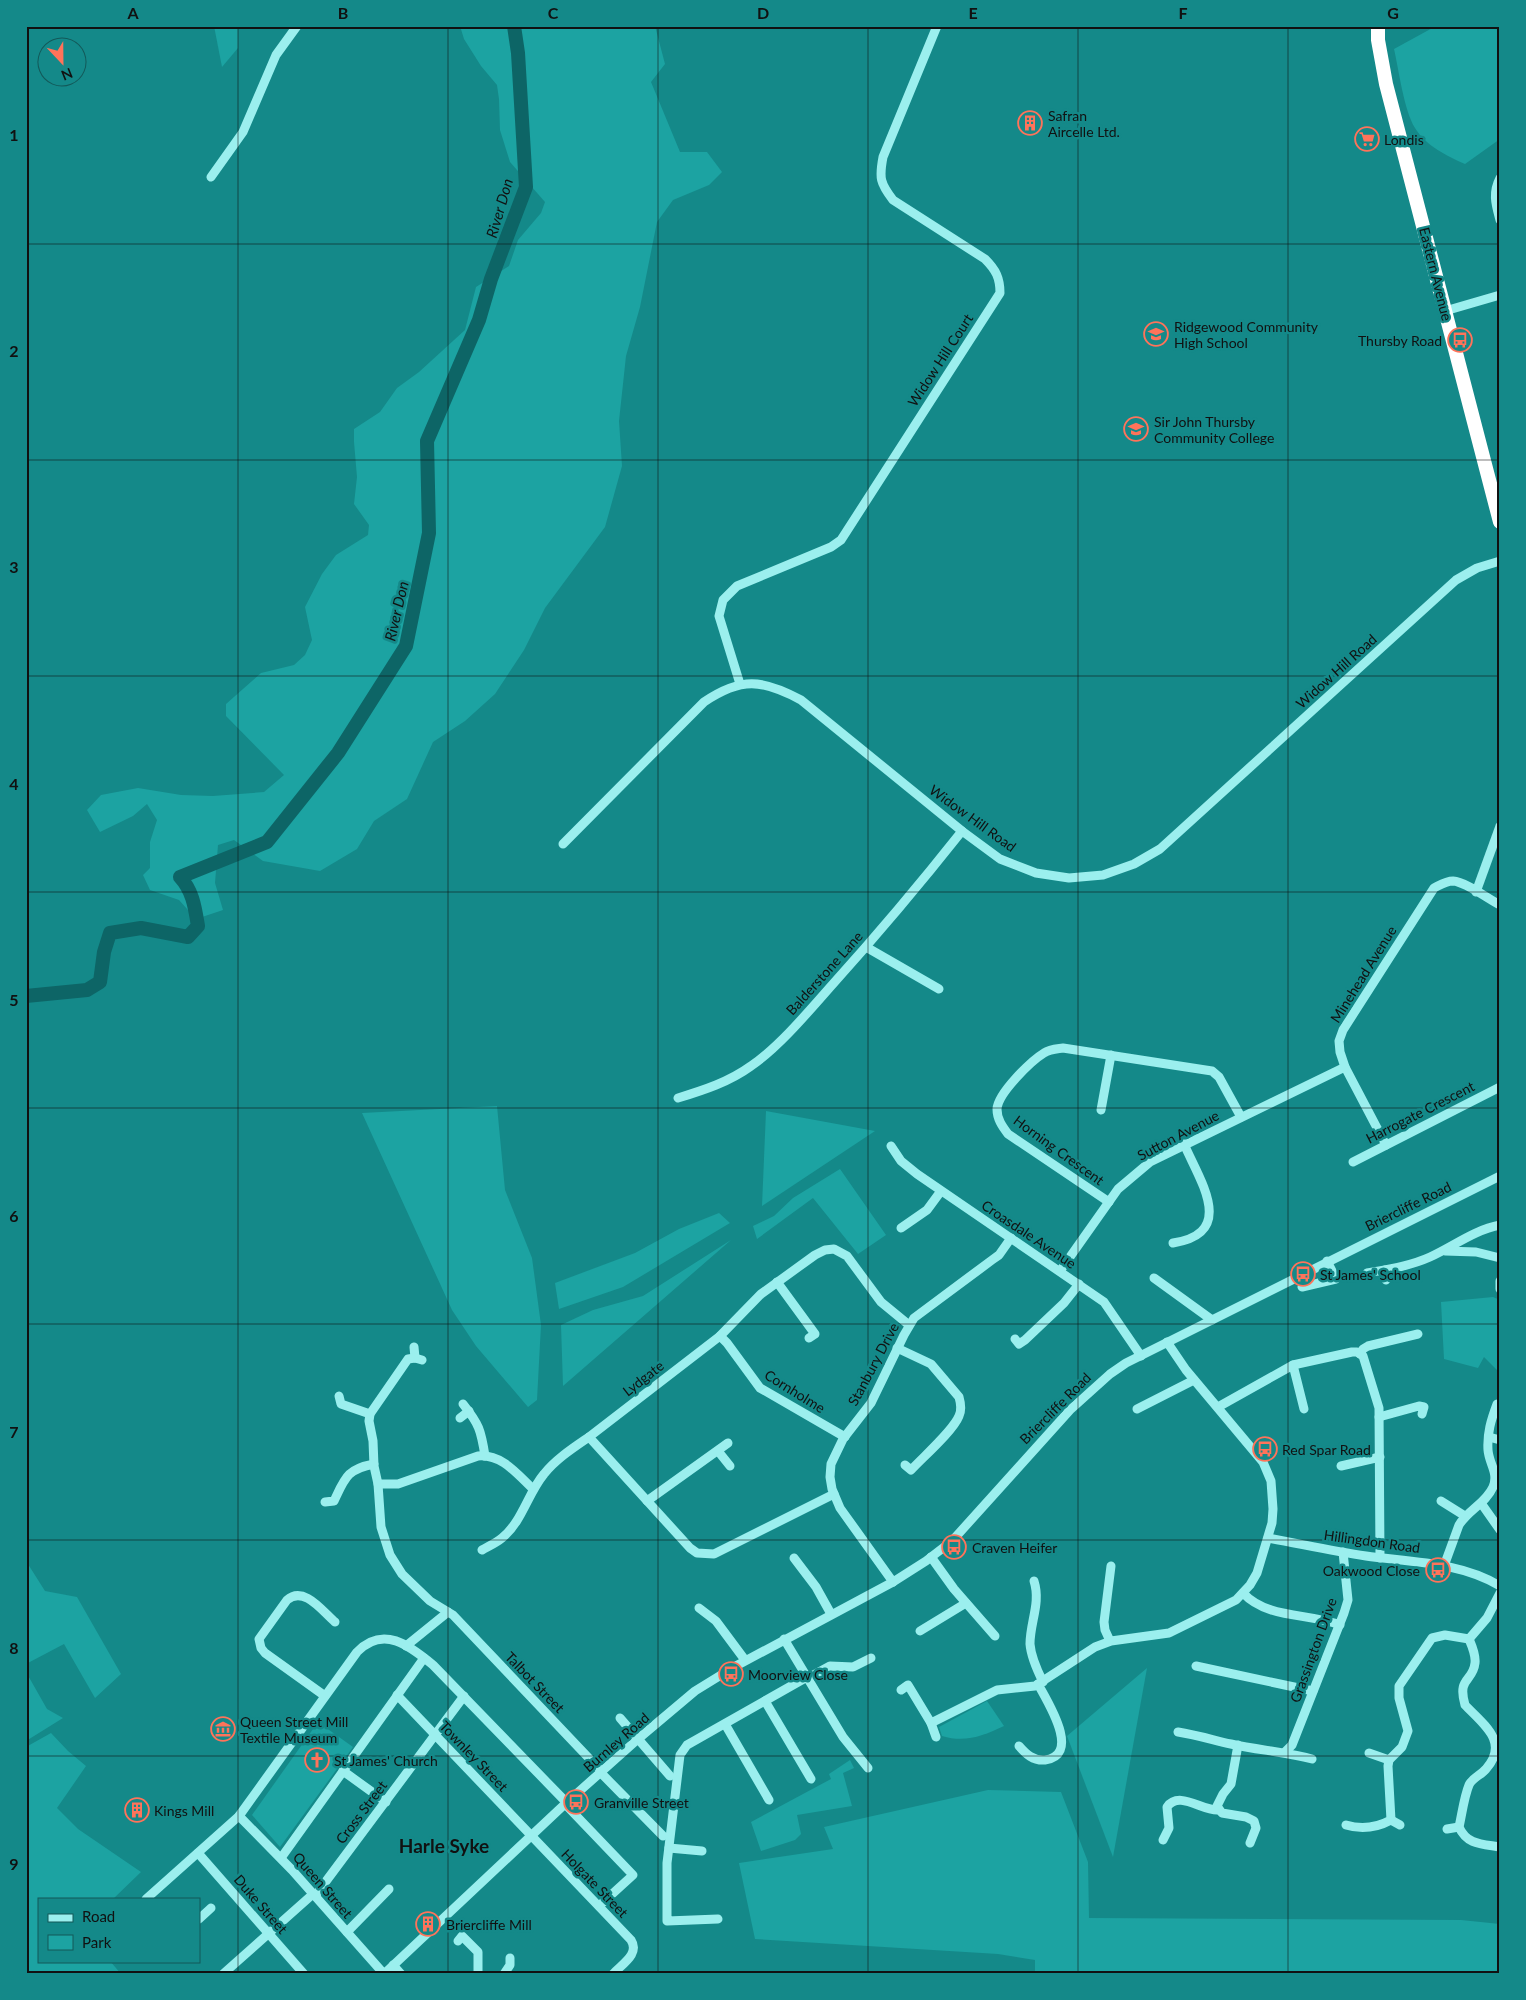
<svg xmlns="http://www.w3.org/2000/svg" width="1526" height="2000" font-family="Lato,sans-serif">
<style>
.green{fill:#1ca3a2}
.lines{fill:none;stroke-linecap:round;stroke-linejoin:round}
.river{stroke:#0d6566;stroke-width:14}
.minor{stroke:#9befee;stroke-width:9}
.highway{stroke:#fff;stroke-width:14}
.grid{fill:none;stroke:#111;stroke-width:1;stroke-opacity:0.55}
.labels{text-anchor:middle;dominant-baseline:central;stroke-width:5;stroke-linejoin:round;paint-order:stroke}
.poi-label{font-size:14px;fill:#111;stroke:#148989;text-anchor:start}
.street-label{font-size:14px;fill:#111;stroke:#148989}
.water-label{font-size:15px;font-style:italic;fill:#111;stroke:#148989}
.district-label{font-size:19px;font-weight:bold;fill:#111;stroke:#148989}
.neatline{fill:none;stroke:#111;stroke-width:2}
.grid-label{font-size:16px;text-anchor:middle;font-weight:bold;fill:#111}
</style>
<rect width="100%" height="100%" fill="#148989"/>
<g class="green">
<polygon points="214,26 238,26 238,48 222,67"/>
<polygon points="460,26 655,26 665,64 651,82 680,152 707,152 722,172 709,185 673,200 657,222 640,307 626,356 619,421 622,466 605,527 545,608 524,650 495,694 465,721 433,742 407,799 374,821 357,849 320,871 263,861 234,840 218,845 215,883 223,910 196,919 179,900 150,890 143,875 150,868 150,842 157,820 147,804 133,816 100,832 87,810 101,795 138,788 181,795 213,796 264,792 284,775 226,716 226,704 261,673 294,665 305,655 312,640 305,607 322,574 336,555 368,535 369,525 354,504 357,477 354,442 354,429 380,412 397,388 419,372 465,330 476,287 509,266 518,240 541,213 545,202 510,162 500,130 499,99 497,85 481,66 464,39"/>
<path d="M1436 26H1500V139L1465 164C1447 156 1426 146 1415 128 1404 110 1399 71 1394 49Z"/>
<polygon points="497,1106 505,1190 532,1258 541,1325 537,1400 528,1407 476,1346 452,1310 362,1113"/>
<polygon points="766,1111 875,1131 762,1206"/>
<polygon points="840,1169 886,1235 858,1254 813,1198 757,1239 753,1226 774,1216 793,1198"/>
<polygon points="719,1213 730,1223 623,1287 559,1309 555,1283 635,1253 679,1229"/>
<polygon points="731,1240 563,1386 561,1325 593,1310 643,1296"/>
<polygon points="1493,1297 1500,1300 1500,1373 1484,1357 1478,1368 1444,1359 1441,1302"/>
<polygon points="26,1561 45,1591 77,1597 121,1674 95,1698 64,1644 26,1664"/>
<polygon points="1147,1668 1113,1857 1067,1736"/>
<polygon points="26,1672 47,1709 63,1718 26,1741"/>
<path d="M987 1701 1004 1726C983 1736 965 1743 942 1736L939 1727Z"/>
<polygon points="318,1722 353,1747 280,1847 252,1815"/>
<polygon points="51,1733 68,1751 86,1766 57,1808 78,1829 141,1872 113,1899 39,1899 39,1961 110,1961 121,1974 26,1974 26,1747"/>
<polygon points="850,1760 854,1768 843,1773 852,1806 797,1815 801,1834 795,1840 761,1851 751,1822 831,1779 829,1774"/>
<polygon points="988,1790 1061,1792 1088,1862 1089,1918 1461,1920 1500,1924 1500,1974 1035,1974 1035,1960 998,1954 755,1939 739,1863 833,1849 824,1827"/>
</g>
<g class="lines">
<path class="river" d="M26 996 87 990 100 982 104 952 110 933 141 928 188 937 198 926C195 908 193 891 180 877L267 842 338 753 406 646 429 533 427 441 479 320 491 279 526 187 518 53 514 26"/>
<g class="minor">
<polyline points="211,177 243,132 276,55 297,26"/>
<path d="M1500 178C1492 193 1496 205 1500 220"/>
<polyline points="1445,311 1500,295"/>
<path d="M740 684 719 616 723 600 737 586 831 547 841 540 1000 293C1000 278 996 270 985 259L893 200C880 183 879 178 883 157L937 26"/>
<path d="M563 844 704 702C741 677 762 679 801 700L962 831 1000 859 1036 873 1069 878 1103 875 1134 864 1160 849 1456 580 1477 568 1500 561"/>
<polyline points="1476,892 1500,826"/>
<polyline points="866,947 939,989"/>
<path d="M678 1098C704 1090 729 1082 751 1066 779 1047 809 1011 832 985 877 935 920 884 962 831"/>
<polyline points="1101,1110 1111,1055"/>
<path d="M1386 1145 1345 1067 1340 1052 1339 1041 1343 1030 1434 888C1440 885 1446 881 1453 881 1466 882 1488 899 1500 905"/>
<polyline points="891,1146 901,1161 917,1174 1104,1302 1141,1356"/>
<polyline points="1353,1162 1500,1087"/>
<path d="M1109 1202 1008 1134C1002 1126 997 1119 997 1109 998 1093 1031 1061 1044 1053 1050 1049 1056 1049 1063 1048L1212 1071 1219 1077 1241 1117"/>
<polyline points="901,1228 927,1210 941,1191"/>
<path d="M1173 1243C1237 1233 1200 1181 1184 1144"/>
<polyline points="1445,1251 1476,1252 1500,1258"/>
<polyline points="1385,1270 1386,1280"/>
<polyline points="1060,1271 1118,1189 1150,1162 1345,1067"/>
<path d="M1367 1273C1389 1269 1410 1266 1430 1257 1454 1246 1474 1230 1500 1225"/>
<polyline points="1154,1278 1212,1320"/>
<polyline points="1500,1281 1500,1289"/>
<polyline points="777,1282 815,1334 809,1338"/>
<polyline points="1302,1287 1336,1279 1327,1261"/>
<polyline points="720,1336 727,1343 760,1388 845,1437"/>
<polyline points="1015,1339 1019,1344 1025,1340 1064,1303 1079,1284"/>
<polyline points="414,1347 415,1358"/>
<path d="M897 1348 931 1364 959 1397C961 1404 962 1410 959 1416 953 1431 923 1457 911 1470L905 1465"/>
<polyline points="1360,1354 1363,1349 1368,1346 1418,1334"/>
<polyline points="422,1360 415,1358 408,1359 370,1414 369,1421 373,1441 374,1466 378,1484 381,1527 390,1555 402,1574 430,1601 453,1615 602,1772"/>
<polyline points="1293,1365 1304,1409"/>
<polyline points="339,1396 341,1404 370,1414"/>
<path d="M463 1404C479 1424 481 1430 485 1456"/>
<polyline points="1218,1407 1293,1365 1352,1352 1357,1352 1363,1356 1379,1408 1380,1558"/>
<polyline points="1137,1409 1194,1380"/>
<polyline points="1379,1417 1419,1406 1424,1407 1422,1414"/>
<polyline points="460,1418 469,1411"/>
<polyline points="1489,1437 1500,1440"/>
<polyline points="718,1451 730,1466"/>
<polyline points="1341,1466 1380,1457"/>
<path d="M378 1484H398L478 1456C502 1454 517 1474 533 1489"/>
<polyline points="834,1494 714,1554 697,1553 690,1548 589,1437 720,1336 761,1294 815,1255 825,1250 834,1249 847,1256 881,1302 909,1325"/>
<polyline points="647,1501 728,1443"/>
<polyline points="1441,1501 1465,1516"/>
<path d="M325 1502 334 1501C345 1478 347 1469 374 1464"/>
<polyline points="1481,1503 1500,1530"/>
<path d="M1268 1538C1301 1544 1333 1551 1366 1556 1410 1562 1460 1562 1500 1586"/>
<path d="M482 1550C489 1546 496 1543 502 1538 522 1522 528 1493 544 1474 556 1459 573 1448 589 1437"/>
<polyline points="931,1557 954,1589 995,1636"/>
<polyline points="794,1558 816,1587 831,1614"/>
<path d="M1444 1566 1459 1525C1468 1510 1486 1503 1493 1487 1499 1473 1489 1464 1488 1450 1487 1433 1491 1420 1497 1404"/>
<path d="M1034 1581C1041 1603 1030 1622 1030 1644 1031 1657 1037 1670 1043 1682"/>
<polyline points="893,1582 840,1508 832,1489 830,1477 831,1464 843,1439 871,1403 904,1335 914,1318 992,1260 999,1255 1011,1238"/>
<path d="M1243 1593C1267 1619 1309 1613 1340 1625"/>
<polyline points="699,1608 716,1621 745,1660"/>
<polyline points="920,1631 966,1603"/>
<polyline points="784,1639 843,1737 868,1768"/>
<path d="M1469 1639C1472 1646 1476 1655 1475 1663 1473 1682 1457 1677 1465 1705 1483 1724 1510 1742 1486 1769 1481 1775 1472 1778 1469 1785 1464 1797 1462 1814 1459 1827 1467 1845 1482 1844 1500 1847"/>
<polyline points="1110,1641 1105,1630 1104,1622 1111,1566"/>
<polyline points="406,1646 448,1612"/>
<polyline points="1196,1666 1313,1691"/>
<polyline points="808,1678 830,1666 853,1667 871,1658"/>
<polyline points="901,1690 908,1685 931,1723 936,1737"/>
<path d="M397 1695 631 1940C640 1954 622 1964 613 1974"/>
<path d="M325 1696 265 1653 261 1648 259 1639 287 1600C304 1585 323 1612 335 1622"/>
<polyline points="765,1701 811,1779"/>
<polyline points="620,1718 670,1776"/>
<polyline points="931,1723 997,1690 1035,1686 1095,1647 1111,1641 1169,1633 1236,1600 1250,1585 1257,1573 1272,1523 1273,1509 1271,1481 1263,1462 1186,1370 1167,1342"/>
<polyline points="725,1724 769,1800"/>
<path d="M1178 1732C1197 1735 1213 1740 1231 1744 1258 1750 1285 1752 1312 1759"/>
<polyline points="1238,1745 1231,1784 1223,1794 1217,1806 1222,1813 1246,1817 1254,1821 1256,1828 1250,1843"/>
<path d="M1019 1746C1026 1754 1033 1761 1045 1760 1082 1755 1047 1701 1038 1684"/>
<polyline points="1285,1752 1292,1745 1344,1613 1348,1600 1343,1552"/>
<polyline points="1369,1753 1389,1760"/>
<polyline points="343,1771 386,1802"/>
<polyline points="601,1773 663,1836"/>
<polyline points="565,1804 633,1875 599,1906"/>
<polyline points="239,1816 292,1870 384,1974 565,1804 638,1739 695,1691 734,1667 893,1582 926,1561 952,1541 1070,1410 1110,1374 1126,1363 1500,1176"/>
<polyline points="1391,1820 1400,1825"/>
<path d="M1346 1825C1362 1830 1376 1828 1391 1820L1388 1766 1389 1760 1402 1747 1408 1731 1399 1698V1686L1432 1638 1445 1635 1469 1639 1487 1618 1500 1593"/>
<polyline points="1447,1829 1459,1827"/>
<path d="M1163 1840 1169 1828 1167 1807C1179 1790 1202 1811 1218 1810"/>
<polyline points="669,1848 702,1851"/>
<polyline points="198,1853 304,1974"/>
<polyline points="281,1858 424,1658"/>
<polyline points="315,1896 464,1696"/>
<path d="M146 1899 239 1816 357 1652C383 1625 409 1645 433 1665L567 1803"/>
<polyline points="199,1919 211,1908"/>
<polyline points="718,1919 667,1921 667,1863 680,1755 687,1745 807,1677"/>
<polyline points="347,1932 389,1889"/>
<polyline points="458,1941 462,1936 478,1952 478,1974"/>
<polyline points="393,1965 401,1974"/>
<polyline points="223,1974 313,1894"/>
<polyline points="504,1974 510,1965 510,1958"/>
</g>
<polyline class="highway" points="1378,26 1378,40 1386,84 1500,522"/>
</g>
<path class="grid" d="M238 26V1974M448 26V1974M658 26V1974M868 26V1974M1078 26V1974M1288 26V1974M26 244H1500M26 460H1500M26 676H1500M26 892H1500M26 1108H1500M26 1324H1500M26 1540H1500M26 1756H1500"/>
<defs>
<g id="building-ring" transform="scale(1.25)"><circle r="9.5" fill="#148989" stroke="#ff735a" stroke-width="1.5"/><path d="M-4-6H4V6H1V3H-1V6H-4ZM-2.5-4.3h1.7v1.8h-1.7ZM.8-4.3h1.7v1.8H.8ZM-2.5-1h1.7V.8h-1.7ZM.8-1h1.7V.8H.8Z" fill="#ff735a"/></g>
<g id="supermarket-ring" transform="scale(1.25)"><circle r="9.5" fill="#148989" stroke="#ff735a" stroke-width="1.5"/><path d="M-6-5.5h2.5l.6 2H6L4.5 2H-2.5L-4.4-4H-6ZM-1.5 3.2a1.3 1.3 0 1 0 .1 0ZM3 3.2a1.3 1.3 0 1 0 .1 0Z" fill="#ff735a"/></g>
<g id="school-ring" transform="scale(1.25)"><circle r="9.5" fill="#148989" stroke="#ff735a" stroke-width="1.5"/><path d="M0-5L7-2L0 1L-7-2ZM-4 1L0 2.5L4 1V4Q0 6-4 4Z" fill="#ff735a"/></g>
<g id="bus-ring" transform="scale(1.25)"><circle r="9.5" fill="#148989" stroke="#ff735a" stroke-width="1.5"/><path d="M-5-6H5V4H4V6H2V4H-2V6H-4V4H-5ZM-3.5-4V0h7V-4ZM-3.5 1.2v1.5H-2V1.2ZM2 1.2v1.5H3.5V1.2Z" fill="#ff735a"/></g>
<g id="museum-ring" transform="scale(1.25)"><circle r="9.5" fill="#148989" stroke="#ff735a" stroke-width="1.5"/><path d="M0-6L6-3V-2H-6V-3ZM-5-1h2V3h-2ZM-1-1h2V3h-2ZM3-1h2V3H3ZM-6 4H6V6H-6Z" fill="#ff735a"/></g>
<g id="church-ring" transform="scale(1.25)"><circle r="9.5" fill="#148989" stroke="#ff735a" stroke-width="1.5"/><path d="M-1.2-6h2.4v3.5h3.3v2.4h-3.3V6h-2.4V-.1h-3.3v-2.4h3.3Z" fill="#ff735a"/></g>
</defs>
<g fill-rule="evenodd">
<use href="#building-ring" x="1030" y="123"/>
<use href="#supermarket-ring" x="1367" y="139"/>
<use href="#school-ring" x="1156" y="334"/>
<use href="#bus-ring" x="1460" y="340"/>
<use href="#school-ring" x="1136" y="429"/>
<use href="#bus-ring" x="1303" y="1274"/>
<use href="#bus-ring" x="1265" y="1449"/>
<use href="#bus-ring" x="954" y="1547"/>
<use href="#bus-ring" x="1438" y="1570"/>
<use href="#bus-ring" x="731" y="1674"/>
<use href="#museum-ring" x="223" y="1729"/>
<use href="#church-ring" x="317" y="1760"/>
<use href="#bus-ring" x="576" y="1802"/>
<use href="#building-ring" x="137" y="1810"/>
<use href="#building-ring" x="428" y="1924"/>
</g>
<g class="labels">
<g class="poi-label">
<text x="1048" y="115">Safran<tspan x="1048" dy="16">Aircelle Ltd.</tspan></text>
<text x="1384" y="139">Londis</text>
<text x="1174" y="326">Ridgewood Community<tspan x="1174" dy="16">High School</tspan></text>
<text x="1442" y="340" text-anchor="end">Thursby Road</text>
<text x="1154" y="421">Sir John Thursby<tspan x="1154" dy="16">Community College</tspan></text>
<text x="1320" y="1274">St James' School</text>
<text x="1282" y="1449">Red Spar Road</text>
<text x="972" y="1547">Craven Heifer</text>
<text x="1420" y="1570" text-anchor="end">Oakwood Close</text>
<text x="748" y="1674">Moorview Close</text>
<text x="240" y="1721">Queen Street Mill<tspan x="240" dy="16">Textile Museum</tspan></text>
<text x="334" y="1760">St James' Church</text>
<text x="594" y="1802">Granville Street</text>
<text x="154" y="1810">Kings Mill</text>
<text x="446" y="1924">Briercliffe Mill</text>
</g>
<g class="street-label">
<text transform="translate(1436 274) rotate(76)">Eastern Avenue</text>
<text transform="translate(940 360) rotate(-57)">Widow Hill Court</text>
<text transform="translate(1336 671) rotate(-42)">Widow Hill Road</text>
<text transform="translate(973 818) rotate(36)">Widow Hill Road</text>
<text transform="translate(824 973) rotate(-48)">Balderstone Lane</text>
<text transform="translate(1363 974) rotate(-58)">Minehead Avenue</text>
<text transform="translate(1420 1112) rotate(-27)">Harrogate Crescent</text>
<text transform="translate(1178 1135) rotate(-28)">Sutton Avenue</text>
<text transform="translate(1059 1150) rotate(36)">Horning Crescent</text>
<text transform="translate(1408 1206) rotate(-26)">Briercliffe Road</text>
<text transform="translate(1029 1234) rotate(34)">Croasdale Avenue</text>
<text transform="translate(873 1364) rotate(-62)">Stanbury Drive</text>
<text transform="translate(643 1378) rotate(-38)">Lydgate</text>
<text transform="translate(795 1391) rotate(32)">Cornholme</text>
<text transform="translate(1055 1408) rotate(-45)">Briercliffe Road</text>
<text transform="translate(1372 1541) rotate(8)">Hillingdon Road</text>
<text transform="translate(1313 1650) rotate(-70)">Grassington Drive</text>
<text transform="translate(535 1682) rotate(46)">Talbot Street</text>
<text transform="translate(616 1742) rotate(-41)">Burnley Road</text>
<text transform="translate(474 1756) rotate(46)">Townley Street</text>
<text transform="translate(361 1812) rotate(-53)">Cross Street</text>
<text transform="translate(595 1883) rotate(46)">Holgate Street</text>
<text transform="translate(323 1885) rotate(49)">Queen Street</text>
<text transform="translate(261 1904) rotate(49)">Duke Street</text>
</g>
<g class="water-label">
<text transform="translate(499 208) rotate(-74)">River Don</text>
<text transform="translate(396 611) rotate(-77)">River Don</text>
</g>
<g class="district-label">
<text x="444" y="1845">Harle Syke</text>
</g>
</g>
<rect width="1526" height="2000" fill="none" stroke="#148989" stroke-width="55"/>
<rect x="38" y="1898" width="162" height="65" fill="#148989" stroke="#135959"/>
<rect x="48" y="1914" width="25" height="8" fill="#9befee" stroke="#135959"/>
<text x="82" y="1922" font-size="15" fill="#111111">Road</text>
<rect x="48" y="1935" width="25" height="15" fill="#1ca3a2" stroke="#135959"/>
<text x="82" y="1948" font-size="15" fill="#111111">Park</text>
<g transform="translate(62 62) rotate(158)"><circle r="24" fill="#148989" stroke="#135959"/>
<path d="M0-4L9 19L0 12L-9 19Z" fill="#ff735a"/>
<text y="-8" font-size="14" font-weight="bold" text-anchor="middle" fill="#111111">N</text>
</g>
<rect x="28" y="28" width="1470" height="1944" class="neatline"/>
<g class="grid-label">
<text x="133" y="19">A</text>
<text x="343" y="19">B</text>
<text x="553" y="19">C</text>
<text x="763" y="19">D</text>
<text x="973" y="19">E</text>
<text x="1183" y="19">F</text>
<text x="1393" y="19">G</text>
<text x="14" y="141">1</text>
<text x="14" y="357">2</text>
<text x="14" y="573">3</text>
<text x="14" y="790">4</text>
<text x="14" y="1006">5</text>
<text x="14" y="1222">6</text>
<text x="14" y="1438">7</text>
<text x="14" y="1654">8</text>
<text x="14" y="1870">9</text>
</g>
</svg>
